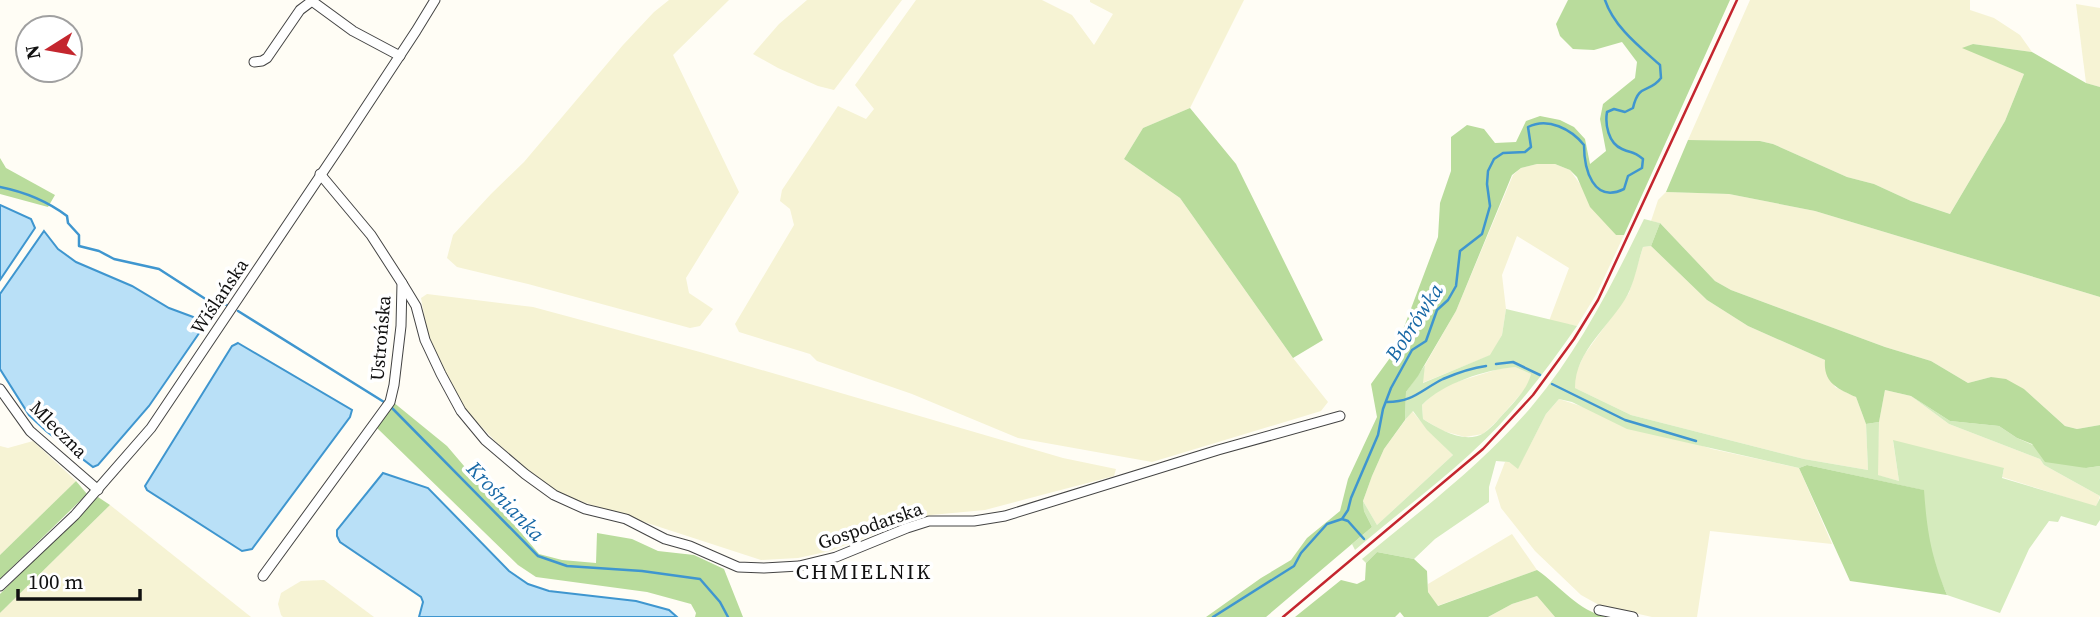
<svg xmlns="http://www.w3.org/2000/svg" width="2100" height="617" font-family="'Source Serif 4',serif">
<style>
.farmland{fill:#f6f3d4}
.green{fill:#d5ebbd;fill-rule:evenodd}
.forest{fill:#b9dc9c}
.water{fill:#b9e0f7;stroke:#3f96cf;stroke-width:2}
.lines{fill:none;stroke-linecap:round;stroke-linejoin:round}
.stream{stroke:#3f96cf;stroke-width:2.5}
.minor-casing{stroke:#444;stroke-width:11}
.minor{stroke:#fff;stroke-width:9}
.rail{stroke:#c4262e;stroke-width:2.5}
.labels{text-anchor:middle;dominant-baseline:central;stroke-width:7;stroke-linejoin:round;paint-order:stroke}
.street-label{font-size:19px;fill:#111;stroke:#fff}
.water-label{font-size:21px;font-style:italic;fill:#1768a6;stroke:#fff}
.neighbourhood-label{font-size:21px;letter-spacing:2px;fill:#111;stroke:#fff}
</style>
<rect width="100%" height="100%" fill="#fffdf5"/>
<g class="farmland">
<polygon points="669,0 729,0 673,55 739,192 686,278 689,293 713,309 700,326 690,328 528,284 457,267 447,258 453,235 491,194 524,162 623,45 654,12"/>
<polygon points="807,0 902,0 834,90 818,86 778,68 753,54 779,24"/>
<polygon points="916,0 1042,0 1072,15 1094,45 1113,14 1090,2 1090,0 1244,0 1190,108 1143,128 1124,159 1180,198 1293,358 1328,402 1321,411 1152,462 1018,438 912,394 817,361 810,354 739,332 735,324 794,225 790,209 780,201 782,190 838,106 866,119 874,109 855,85"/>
<polygon points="1750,0 1970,0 1970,10 1994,18 2020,35 2032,52 1973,44 1964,48 2024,74 2005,121 1950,214 1911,201 1874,184 1847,177 1773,144 1760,141 1688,140"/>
<polygon points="2076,4 2100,8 2100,87 2086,83"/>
<polygon points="1537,164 1555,164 1570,170 1616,235 1624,235 1597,293 1577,326 1549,321 1569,268 1517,236 1502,275 1506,309 1502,335 1491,355 1422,383 1425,365 1456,311 1513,175 1521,168"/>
<polygon points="1666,192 1729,194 1815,211 2100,297 2100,425 2077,429 2065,426 2024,389 1991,377 1968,383 1931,361 1885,347 1731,290 1715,281 1660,223 1651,221 1658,200"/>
<polygon points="1651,246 1707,300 1748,326 1825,360 1835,387 1856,397 1866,424 1868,470 1804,459 1631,415 1575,388 1575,375 1584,355 1629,293 1643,247"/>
<polygon points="427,294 533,307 700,352 1063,458 1116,469 1114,476 985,510 931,515 908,521 830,551 798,558 761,560 555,493 495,441 463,407 428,338 421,298"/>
<polygon points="1515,367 1531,374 1528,386 1496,422 1483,434 1465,437 1443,431 1423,419 1422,405 1436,392 1453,383 1502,368"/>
<polygon points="1885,390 1911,396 1949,424 2040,459 2044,465 2100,496 2096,507 2002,477 2004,469 1893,441 1899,481 1877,475 1879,422"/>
<polygon points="1559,399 1712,449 1799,468 1832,544 1710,531 1697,617 1652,617 1599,605 1581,595 1535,551 1501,508 1495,488 1505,462 1509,462 1518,468 1546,414"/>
<polygon points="1412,411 1428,430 1453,455 1377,525 1363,501 1372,476 1384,449"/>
<polygon points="33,441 76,481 0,555 0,446 8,448"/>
<polygon points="110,505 251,617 0,617 0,613"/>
<polygon points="1512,534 1537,570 1437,606 1428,592 1428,584"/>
<polygon points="324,580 374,617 283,617 281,615 278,604 281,593 301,581"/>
<polygon points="1537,596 1555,617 1488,617 1512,604"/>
</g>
<g class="green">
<path d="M1644 219 1660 223 1651 246 1643 247C1638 262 1635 280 1628 294 1611 326 1575 350 1575 388L1631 415 1804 459 1868 470 1866 424 1879 422 1878 475 1899 481 1893 440 2004 468 2002 478 2096 506 2100 498V520L2096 526 2061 516 2058 522 2049 521 2029 549 2000 613 1947 595 1934 565 1927 536 1923 490 1807 465 1799 468 1627 429 1572 402 1559 399 1546 414 1518 469 1509 462 1496 461 1489 487V502L1435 539 1414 559 1377 552 1366 563 1362 559C1420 511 1483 464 1532 406 1579 350 1612 285 1644 219Z"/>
<path d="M1506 309 1577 326C1545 372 1512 416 1470 454 1434 487 1392 518 1355 550L1352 544 1372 527 1364 511 1363 501 1377 525 1453 455 1427 430 1413 411 1405 420 1406 392 1425 365 1423 383 1490 355 1502 335ZM1515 367 1531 374C1527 389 1518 398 1507 410 1500 417 1493 427 1484 433 1465 445 1439 429 1423 419L1422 405C1443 383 1485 370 1515 367Z"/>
<polygon points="1911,396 1950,421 1999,426 2017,438 2086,468 2100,466 2100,496 2044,465 2040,459 1949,424"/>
</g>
<g class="forest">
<polygon points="1568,0 1730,0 1624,235 1616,235 1590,207 1577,177 1570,170 1555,164 1537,164 1521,168 1512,175 1456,311 1418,376 1406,392 1405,420 1384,449 1372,476 1363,501 1364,511 1372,527 1266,617 1206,617 1261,578 1291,560 1307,538 1340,511 1348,479 1377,417 1371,384 1395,351 1438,237 1440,203 1451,171 1451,137 1467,125 1484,129 1495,143 1516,142 1526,121 1540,116 1560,120 1574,127 1585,139 1590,164 1606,151 1600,119 1603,104 1635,78 1637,62 1622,42 1594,50 1573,49 1560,36 1556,24"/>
<polygon points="1973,44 2032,52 2086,83 2100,87 2100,297 1815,211 1729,194 1666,192 1688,140 1760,141 1773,144 1847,177 1874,184 1911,201 1950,214 2005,121 2024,74 1962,48"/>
<polygon points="1190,108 1236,164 1323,340 1293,358 1180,198 1124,159 1143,128"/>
<polygon points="0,158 6,168 55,195 48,207 0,194"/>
<path d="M1660 223 1715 281 1731 290 1885 347 1931 361 1968 383 1991 377 2006 379 2024 389 2065 426 2077 429 2100 425V466L2086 468 2045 462 2032 444 2017 438 1999 426 1950 421 1911 396 1885 390 1879 422 1866 424 1856 397C1838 389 1823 383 1825 360L1748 326 1707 300 1651 246Z"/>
<polygon points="393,402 447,446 539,554 562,560 596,563 597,533 632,539 658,551 694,555 724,569 743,617 695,617 696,613 691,604 647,592 536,577 518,565 377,428"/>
<path d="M1807 465 1924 490C1927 532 1931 556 1947 595L1850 581 1799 468Z"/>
<polygon points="76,481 87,494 0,579 0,555"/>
<polygon points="98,497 110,505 0,613 0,594"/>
<path d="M1377 552 1414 559 1427 571 1428 592 1438 606 1537 570C1560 586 1578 611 1607 617H1555L1537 596 1512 604 1488 617H1404L1400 612 1395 617H1295L1341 580 1357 584 1365 580 1366 563Z"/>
</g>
<g class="water">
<polygon points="0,205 31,219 35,228 0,280"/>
<polygon points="44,231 58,249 76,262 132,286 169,308 204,321 204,326 149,406 98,465 93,467 46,431 29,415 0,369 0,294"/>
<polygon points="238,343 352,410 350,417 252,549 242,551 147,490 145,486 232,346"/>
<polygon points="383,473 428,488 509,571 528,584 549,591 636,601 669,610 677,617 419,617 423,602 421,597 340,542 337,536 337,530"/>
</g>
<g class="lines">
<g class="stream">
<path d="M0 187C25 192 47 201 67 216L68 223 79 235V246L99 251 114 259 159 269 207 300 227 305"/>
<polyline points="238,311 384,402"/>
<polyline points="1496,364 1513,362 1540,375"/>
<polyline points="1552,384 1625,420 1696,441"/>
<path d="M1387 402C1413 402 1421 390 1443 379 1457 373 1471 368 1486 366"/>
<polyline points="391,407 538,556 567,566 642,571 700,579 720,602 728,617"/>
<polyline points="1342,519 1348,521 1364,539"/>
<path d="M1213 617 1294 566 1301 553 1327 524 1342 519 1348 510 1351 498 1378 435 1383 409 1391 388 1412 350 1426 341 1437 310 1448 300 1456 286 1460 251 1482 234 1490 206 1487 184 1488 171 1494 159 1503 153 1525 152 1531 147 1528 127C1548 117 1571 129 1584 145 1584 169 1593 204 1624 189L1628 176 1642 168 1643 159C1632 150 1633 154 1622 149 1608 143 1605 124 1607 112L1614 109 1625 112 1633 108C1639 82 1649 94 1661 78L1660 65C1640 47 1614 27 1605 0"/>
</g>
<g class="minor-casing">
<g id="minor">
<polyline points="254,62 262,61 267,58 300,10 312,1 353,31 400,56"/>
<polyline points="402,283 416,306 425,340 441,374 461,411 485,440 525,474 554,495 585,509 626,519 665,539 690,546 738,567 764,568 799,566 836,557 907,528 929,521 974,521 1005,516 1218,450 1340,416"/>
<polyline points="0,389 30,431 98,490"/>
<polyline points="263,576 390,402 394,385 401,326 402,283 371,235 320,174"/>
<polyline points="0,586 75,515 151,428 343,142 416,31 435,0"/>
<polyline points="1599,610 1633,617"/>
</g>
</g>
<use href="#minor" class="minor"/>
<polyline class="rail" points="1283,617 1483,449 1533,395 1574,339 1598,300 1737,0"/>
</g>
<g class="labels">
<g class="street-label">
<text transform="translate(219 296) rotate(-56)">Wiślańska</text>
<text transform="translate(380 338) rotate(-85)">Ustrońska</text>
<text transform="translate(59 429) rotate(45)">Mleczna</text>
<text transform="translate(870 525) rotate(-19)">Gospodarska</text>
</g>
<g class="water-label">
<text transform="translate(1414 322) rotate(-57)">Bobrówka</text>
<text transform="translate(506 501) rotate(46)">Krośnianka</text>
</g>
<g class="neighbourhood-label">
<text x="864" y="571">CHMIELNIK</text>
</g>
</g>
<g transform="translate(49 49) rotate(259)"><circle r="33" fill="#ffffff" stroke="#a0a0a0" stroke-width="2"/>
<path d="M0-5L12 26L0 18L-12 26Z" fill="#c4262e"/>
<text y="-10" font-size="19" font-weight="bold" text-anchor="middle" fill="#111111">N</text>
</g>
<path d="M18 589v10h122v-10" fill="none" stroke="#111111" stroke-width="3.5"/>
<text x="28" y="589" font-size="21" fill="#111111" stroke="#ffffff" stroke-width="5" paint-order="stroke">100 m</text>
</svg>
